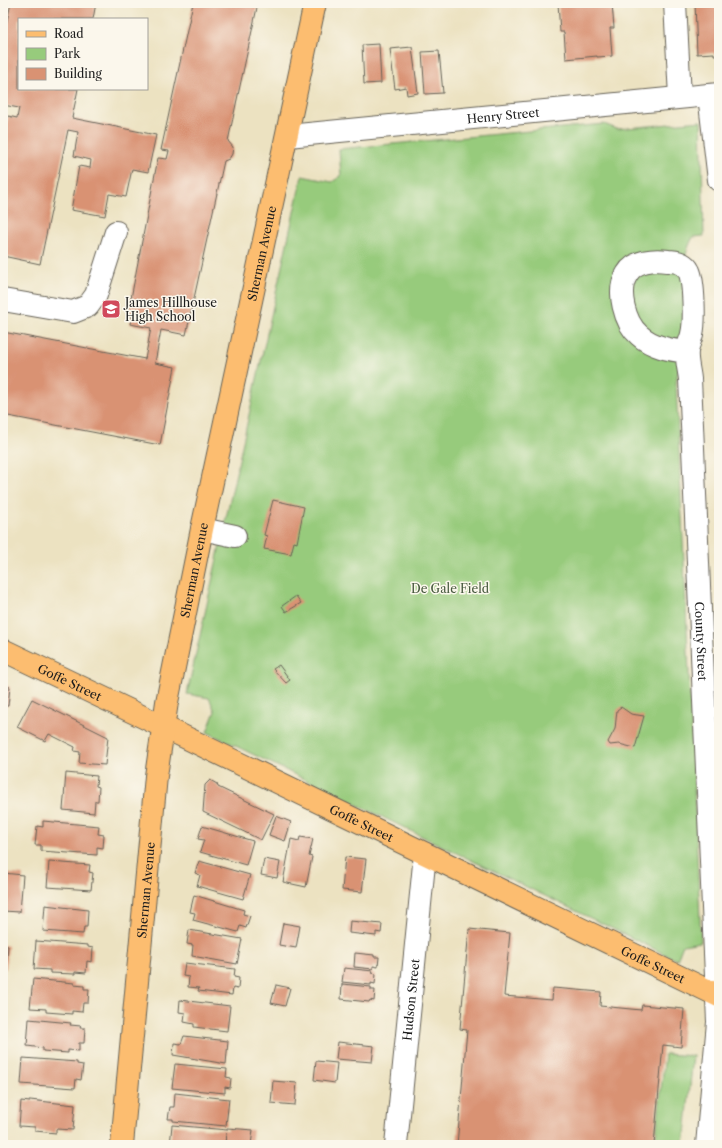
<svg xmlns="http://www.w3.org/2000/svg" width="722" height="1148" font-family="'Libre Caslon Text',serif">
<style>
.green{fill:#97cb7c;stroke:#5a744c}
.building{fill:#d99273}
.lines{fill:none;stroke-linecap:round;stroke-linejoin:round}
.minor-casing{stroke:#656156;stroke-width:24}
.major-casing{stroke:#656156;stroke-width:24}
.minor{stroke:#fff;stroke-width:22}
.major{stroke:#fcbd6f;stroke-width:22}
.labels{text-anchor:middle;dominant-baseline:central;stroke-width:3;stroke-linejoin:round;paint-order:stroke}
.street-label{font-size:12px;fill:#1c1c1c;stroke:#fbf7ec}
.poi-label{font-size:12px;fill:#1c1c1c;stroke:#fbf7ec;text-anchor:start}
.park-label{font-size:12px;fill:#47593e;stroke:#fbf7ec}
</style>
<rect width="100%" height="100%" fill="#fbf7ec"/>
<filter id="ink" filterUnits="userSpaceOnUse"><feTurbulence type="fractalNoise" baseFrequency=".025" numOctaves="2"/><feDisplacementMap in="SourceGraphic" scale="8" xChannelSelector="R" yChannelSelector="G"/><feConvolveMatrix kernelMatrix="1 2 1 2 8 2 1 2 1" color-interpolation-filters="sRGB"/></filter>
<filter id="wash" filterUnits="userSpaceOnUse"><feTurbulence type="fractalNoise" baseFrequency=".012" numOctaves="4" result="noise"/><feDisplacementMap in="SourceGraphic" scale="16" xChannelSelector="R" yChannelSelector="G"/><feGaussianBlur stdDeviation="0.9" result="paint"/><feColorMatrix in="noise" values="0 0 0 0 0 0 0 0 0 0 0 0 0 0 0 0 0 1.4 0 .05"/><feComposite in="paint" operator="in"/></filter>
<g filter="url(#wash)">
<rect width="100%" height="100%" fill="#ece2c1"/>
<g class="green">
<path d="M701 121 704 236 693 237C677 267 686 289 685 321 684 342 679 363 676 384L701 942 683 945 677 960 207 732 215 711 209 698 187 694 302 176 332 182 341 176 339 149 604 124 617 129Z"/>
<polygon points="665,1054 693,1056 684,1145 655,1145"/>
</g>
<g id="blocks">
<g class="building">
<polygon points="11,3 96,3 93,19 19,19 19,89 78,89 72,118 156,135 148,172 132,169 126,197 109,194 105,216 71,210 79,166 90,168 91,160 74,156 78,132 68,130 40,264 3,256 3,140 8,116 17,118 19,108 3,105 3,39"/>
<polygon points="193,3 258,3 228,141 233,147 232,154 229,159 224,161 186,335 161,330 155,363 175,367 160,445 3,415 3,332 145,359 151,328 130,324 132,314 128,314 158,158 167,159 169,151 161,150"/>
<polygon points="558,3 612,3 614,28 610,28 612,56 597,57 597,56 566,59 564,32 560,32"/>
<polygon points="695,3 719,3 719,55 714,55 714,53 697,54"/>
<polygon points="379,44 381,83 364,84 362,45"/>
<polygon points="412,47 418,93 407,95 406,87 395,89 390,49"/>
<polygon points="439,51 443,93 425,94 422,52"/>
<polygon points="273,500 304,507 297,543 294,542 291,554 264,549 267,536 264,535"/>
<polygon points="296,596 301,603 286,612 282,606"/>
<polygon points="279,665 290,680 286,683 273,669"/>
<polygon points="3,685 10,687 8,706 3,706"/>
<polygon points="32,699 108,737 105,765 79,763 80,752 74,751 75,747 49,734 45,741 17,727"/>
<polygon points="621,707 631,714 644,716 635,748 619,744 610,745 608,742 615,729 617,710"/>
<polygon points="66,773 97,776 96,786 99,787 98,801 95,801 94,813 63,810"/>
<polygon points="210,780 217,784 218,787 274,814 261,840 203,812 205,785"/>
<polygon points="276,816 291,822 285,841 269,835"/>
<polygon points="43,821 99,826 98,834 104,835 103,848 97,847 97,855 41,851 41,845 35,845 37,826 43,827"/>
<polygon points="202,826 253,841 246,865 200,852 204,840 198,839"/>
<polygon points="300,837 313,839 309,856 312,857 306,887 283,882 291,839 299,841"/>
<polygon points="345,857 366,859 362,892 342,890"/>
<polygon points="264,859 280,862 277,878 261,875"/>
<polygon points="199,861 250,875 243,899 197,886 200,875 195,873"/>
<polygon points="49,862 90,865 89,872 93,873 91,890 47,887"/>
<polygon points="3,873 23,875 20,912 3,911"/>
<polygon points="194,895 244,910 243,914 250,916 246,928 240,926 238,932 193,920 195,913 190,912"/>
<polygon points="45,905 88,910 87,927 84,927 83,934 43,931"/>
<polygon points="350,921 382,924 381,933 376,932 376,936 349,933"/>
<polygon points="283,923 300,926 296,948 279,945"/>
<polygon points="469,929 510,933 504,996 552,1000 553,988 601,992 600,1006 641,1010 642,1005 684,1009 681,1047 663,1045 654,1145 457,1145 467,1030 460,1029"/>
<polygon points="189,930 242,939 237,964 192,956 193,945 187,944"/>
<polygon points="36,941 88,945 88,947 93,948 92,962 87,961 86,973 75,972 75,974 50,973 50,970 34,969"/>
<polygon points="3,945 8,946 6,969 3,969"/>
<polygon points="355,953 374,955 374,957 379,957 378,967 373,966 373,969 354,967"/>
<polygon points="185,963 235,969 234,977 239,978 238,989 233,988 232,995 198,991 199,988 188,987 189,977 183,976"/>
<polygon points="344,968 373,971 372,973 376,974 375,984 371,983 371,985 342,982"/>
<polygon points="33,979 74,983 74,985 84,986 84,989 89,989 88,1003 83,1003 82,1012 72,1011 72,1014 46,1012 46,1009 30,1008"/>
<polygon points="342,984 371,987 371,990 375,990 374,1001 370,1000 369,1002 341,999"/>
<polygon points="276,985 290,988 285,1006 271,1003"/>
<polygon points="180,1000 230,1006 227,1031 194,1027 194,1024 184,1022 185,1013 179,1012"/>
<polygon points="29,1019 71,1023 70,1025 81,1026 80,1028 85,1028 84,1043 79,1043 79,1051 68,1050 68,1053 43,1051 43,1048 27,1046"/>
<polygon points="184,1036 228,1041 226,1064 173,1055 174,1043 181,1044"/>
<polygon points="338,1042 374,1046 372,1062 336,1059"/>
<polygon points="23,1058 77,1062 77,1064 83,1065 81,1080 76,1079 75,1088 21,1084"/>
<polygon points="316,1061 337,1063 335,1083 314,1080"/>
<polygon points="175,1064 227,1069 226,1077 231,1078 230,1088 225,1087 225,1093 172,1088"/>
<polygon points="273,1081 297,1083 295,1105 271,1103"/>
<polygon points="175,1093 229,1099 226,1126 173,1121 173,1119 168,1119 170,1107 174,1107"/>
<polygon points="30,1100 75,1105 73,1130 56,1129 56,1133 35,1131 35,1127 19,1126 21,1101 30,1102"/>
<polygon points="172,1125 227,1130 227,1128 253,1130 251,1145 225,1145 226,1133 225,1145 170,1145"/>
</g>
</g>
</g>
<g filter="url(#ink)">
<use href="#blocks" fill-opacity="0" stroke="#656156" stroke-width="1"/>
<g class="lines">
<g class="minor-casing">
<g id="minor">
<polyline points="675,3 680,97"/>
<polyline points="709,95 719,180"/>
<path id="s1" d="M288 136 719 94"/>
<polyline points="3,300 73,312 88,306 96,295 116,232"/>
<path id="s2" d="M687 352C670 350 652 347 639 335 625 323 616 291 627 274 635 260 654 259 668 261 676 261 685 263 689 271 694 282 695 322 692 334 691 340 687 346 687 352 686 360 689 370 690 379L718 1022 707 1145"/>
<polyline points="202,529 235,536"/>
<path id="s3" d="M396 1145 425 854"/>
</g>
</g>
<g class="major-casing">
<g id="major">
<path id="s4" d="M3 650 162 726 719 996"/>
<path id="s5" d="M122 1145 156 776 167 702 202 529 315 3"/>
</g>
</g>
<use href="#minor" class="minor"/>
<use href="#major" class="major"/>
</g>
</g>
<defs>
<g id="school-square" transform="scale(1)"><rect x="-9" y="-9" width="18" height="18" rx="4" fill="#d1495b" stroke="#fbf7ec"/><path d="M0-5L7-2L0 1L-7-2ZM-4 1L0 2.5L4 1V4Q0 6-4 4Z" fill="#fff"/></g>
</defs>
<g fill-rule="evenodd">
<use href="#school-square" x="111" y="309"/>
</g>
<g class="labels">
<g class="street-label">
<text stroke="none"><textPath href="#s1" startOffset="216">Henry Street</textPath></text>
<text stroke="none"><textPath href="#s5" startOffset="904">Sherman Avenue</textPath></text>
<text stroke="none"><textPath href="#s5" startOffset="580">Sherman Avenue</textPath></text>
<text stroke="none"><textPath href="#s2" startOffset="560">County Street</textPath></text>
<text stroke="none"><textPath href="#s4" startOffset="74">Goffe Street</textPath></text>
<text stroke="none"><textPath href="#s4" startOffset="398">Goffe Street</textPath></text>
<text stroke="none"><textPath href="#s5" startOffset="256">Sherman Avenue</textPath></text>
<text stroke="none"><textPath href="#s4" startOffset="722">Goffe Street</textPath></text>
<text stroke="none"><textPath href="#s3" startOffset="146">Hudson Street</textPath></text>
</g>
<g class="poi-label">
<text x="125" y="302">James Hillhouse<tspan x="125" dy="14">High School</tspan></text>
</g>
<g class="park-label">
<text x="450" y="588">De Gale Field</text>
</g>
</g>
<rect width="722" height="1148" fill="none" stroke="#fbf7ec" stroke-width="16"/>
<rect x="18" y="18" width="130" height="72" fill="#fbf7ec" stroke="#a29f99"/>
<rect x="26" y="31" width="20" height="6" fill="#fcbd6f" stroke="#a29f99"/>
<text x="54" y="38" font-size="12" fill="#1c1c1c">Road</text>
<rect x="26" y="48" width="20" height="12" fill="#97cb7c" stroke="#a29f99"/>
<text x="54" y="58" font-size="12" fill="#1c1c1c">Park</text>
<rect x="26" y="68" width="20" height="12" fill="#d99273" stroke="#a29f99"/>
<text x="54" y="78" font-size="12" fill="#1c1c1c">Building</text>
</svg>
